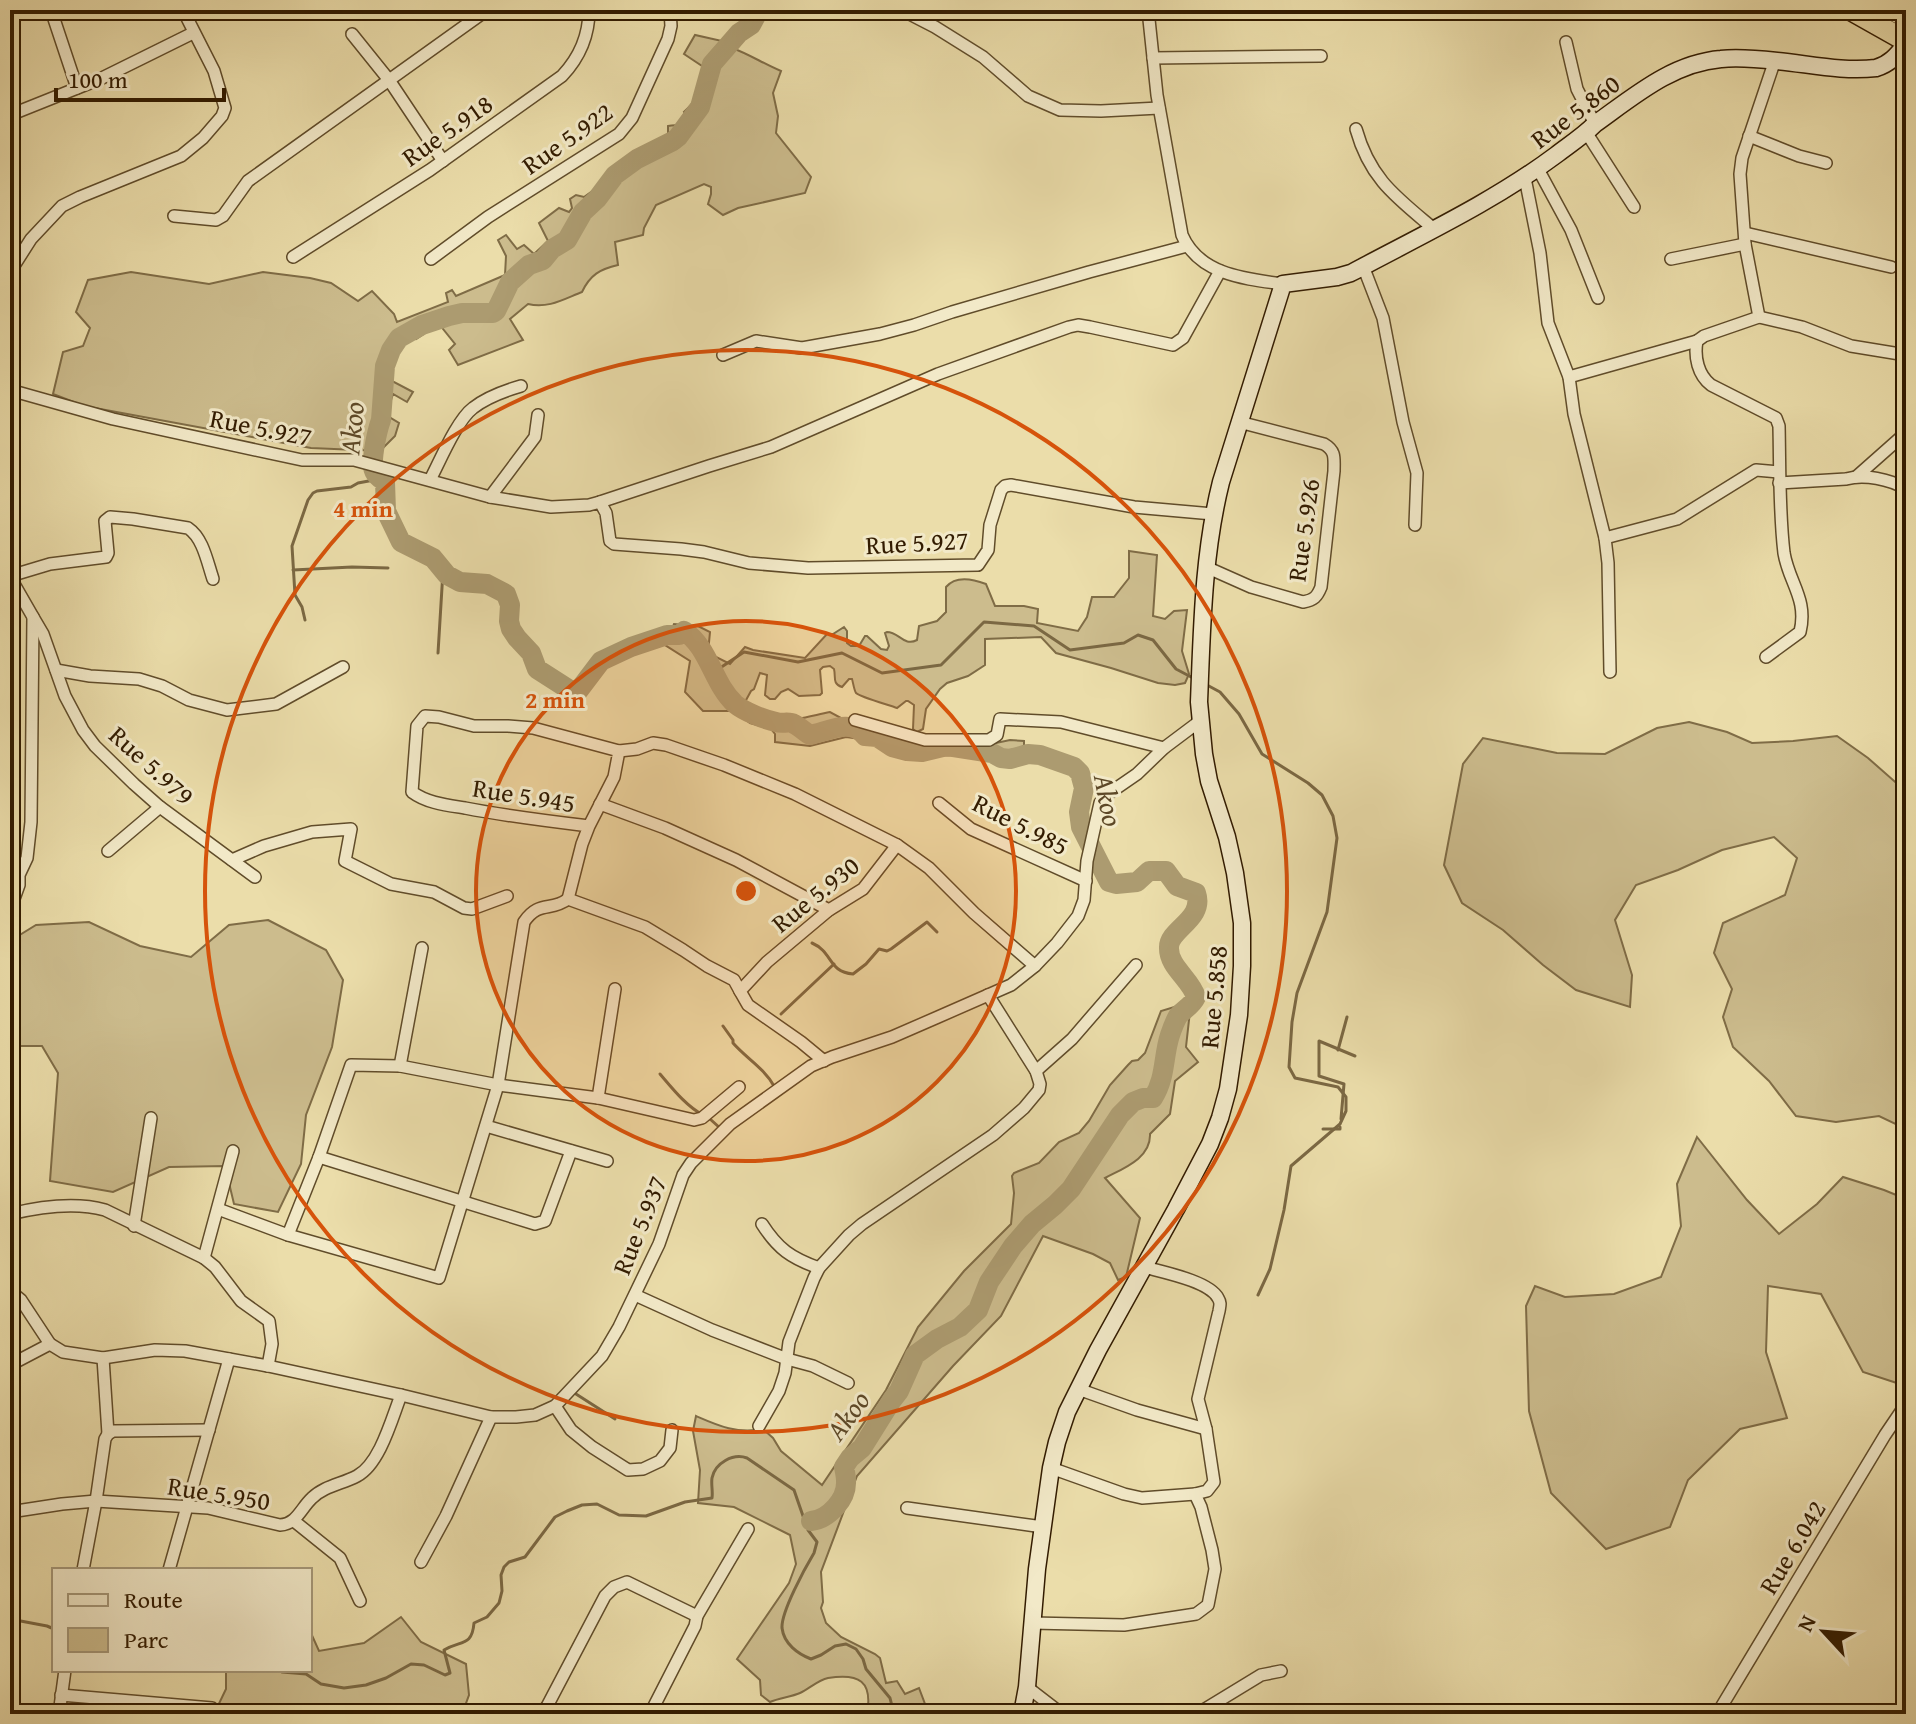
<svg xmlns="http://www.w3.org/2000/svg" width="1916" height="1724" font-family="'Gentium Book Plus',serif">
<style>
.green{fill:#ccbc8d;stroke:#7f6c46;stroke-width:2}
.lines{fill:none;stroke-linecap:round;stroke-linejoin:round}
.stream{stroke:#7b6843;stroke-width:3}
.river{stroke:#ac9b70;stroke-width:20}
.street-casing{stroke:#604c2a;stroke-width:14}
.secondary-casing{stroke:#321b00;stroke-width:19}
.highway-casing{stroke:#321b00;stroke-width:23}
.street{stroke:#f2e9c8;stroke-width:11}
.secondary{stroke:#f2e9c8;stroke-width:16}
.highway{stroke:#ebddaa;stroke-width:20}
.ring{fill:none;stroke:#d6530b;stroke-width:4}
.labels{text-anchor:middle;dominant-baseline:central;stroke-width:6;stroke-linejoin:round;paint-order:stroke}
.street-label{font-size:26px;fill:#321b00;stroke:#f2e9c8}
.water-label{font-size:28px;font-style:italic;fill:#5d4827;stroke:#f2e9c8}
.centre{fill:#d6530b;stroke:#f2e9c8;stroke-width:4}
.ring-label{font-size:24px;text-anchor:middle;font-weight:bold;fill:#d6530b;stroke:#f2e9c8;stroke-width:6;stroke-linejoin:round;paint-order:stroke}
</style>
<rect width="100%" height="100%" fill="#ebddaa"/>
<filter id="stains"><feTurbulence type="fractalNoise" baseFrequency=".0025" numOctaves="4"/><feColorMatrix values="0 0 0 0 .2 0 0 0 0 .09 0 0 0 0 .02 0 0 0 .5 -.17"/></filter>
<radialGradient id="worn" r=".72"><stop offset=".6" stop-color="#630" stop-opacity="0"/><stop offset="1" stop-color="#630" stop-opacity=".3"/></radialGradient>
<g class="green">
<path d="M755 10H763L746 38 739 36 732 48C749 54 764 64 781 71L773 93 778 116 776 133 811 177 805 193 738 208 723 215 708 204 711 194V187L704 184 656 205 644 228 643 235 615 242 618 265C600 269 590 275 582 292 564 299 548 309 528 304L510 319 523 340 458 365 449 350 455 344 439 324 416 339 407 335 394 355 390 380 413 392 407 402 393 394 386 415 399 423 395 436 380 451 311 448 84 406 53 394 63 352 83 346 90 328 76 312 88 280 131 272 209 284 263 272 310 278 331 283 358 301 372 291 394 314 397 322 448 302 446 293 452 290 456 296 505 275 506 256 498 240 506 235 517 249 524 245 534 254 548 241 539 223 559 208 569 212 572 208 570 199 576 195 584 197 598 187 606 177 621 163 650 146H652L668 134V126C679 124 680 128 688 118L684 112 690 106 697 108 708 75V70L684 54 695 35 726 42 751 17Z"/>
<path d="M1129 551 1157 555 1153 616 1165 619 1174 611 1187 610 1182 651 1189 674 1185 683 1175 685 1158 683 1111 668 1056 653 1041 637 985 639V665L968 676 947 683 940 689 926 709 923 729 917 732 913 729 914 705 908 701H906L897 708C889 705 860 697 856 693 854 690 853 682 852 679H849L842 687C832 684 836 677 834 669L830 666 823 667 820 670 822 693 820 695 799 696 788 689 781 692 775 699H770L765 695 767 675 760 673 754 689 751 691 745 702C781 727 791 720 830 712L852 724 885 734 895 743 904 746 938 740 996 743 1010 740 1024 741V745L1021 748 978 756 949 755 918 756 906 755 868 740 846 737 810 746 775 742V734L771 729 750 723 734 711H703L685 692 690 661 665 645 674 624 698 626 710 632 708 653 730 664 745 647 753 650 805 658 827 634H833L844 627 847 631V643L851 646H859L865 636H867L881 649 887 650 889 646 885 633 887 632C899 632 904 647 917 640L919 626 937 621 946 612V587C956 575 973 579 986 584L995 606H1024L1038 609 1037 623 1078 631 1087 617 1092 597H1114L1129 578Z"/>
<polygon points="1689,722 1727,732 1752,743 1793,741 1837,736 1868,758 1902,788 1906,787 1906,1129 1879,1116 1836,1122 1796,1116 1769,1081 1733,1047 1723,1017 1732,989 1714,953 1723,923 1785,895 1797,858 1774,837 1722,850 1678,870 1636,885 1615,920 1632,975 1630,1007 1576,990 1543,965 1503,930 1462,903 1444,865 1463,764 1483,738 1557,753 1605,754 1657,728"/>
<polygon points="268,920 326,950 343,980 332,1047 306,1115 301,1164 278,1212 234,1204 225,1166 169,1167 113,1192 50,1181 58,1073 42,1046 12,1046 10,1045 10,941 36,925 89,922 140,946 191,957 229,925"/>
<path d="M1191 1002 1186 1047 1198 1062 1175 1081 1170 1114 1150 1134C1151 1158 1124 1168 1105 1178L1140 1218 1126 1277 1118 1280 1110 1263 1093 1254 1043 1236 1001 1316 953 1366 857 1476 821 1572 823 1602 821 1608 826 1623 841 1637 875 1654 880 1658 886 1683 897 1681 905 1694 919 1688 925 1704 914 1708 912 1714H867C873 1681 859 1673 828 1678 818 1680 809 1689 800 1693 791 1697 779 1698 770 1702L761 1695 760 1680 737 1659 789 1583 796 1564 790 1535 734 1507 698 1503 700 1470 693 1431 696 1416C719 1426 737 1434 763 1429L773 1438 781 1451 822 1485 886 1390 918 1327 964 1271 1011 1224 1014 1193 1012 1176 1014 1173 1039 1163 1059 1142 1079 1133 1089 1121 1110 1085 1128 1065 1132 1061 1138 1060 1145 1053 1161 1011Z"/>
<polygon points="1697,1137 1747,1200 1779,1234 1817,1204 1843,1177 1884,1190 1906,1199 1906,1386 1863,1372 1821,1294 1768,1286 1766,1352 1787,1418 1740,1429 1688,1480 1670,1527 1606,1549 1551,1493 1529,1411 1526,1306 1535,1286 1565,1297 1614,1294 1661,1277 1681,1226 1677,1184"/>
<polygon points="401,1617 421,1642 466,1664 469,1695 462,1714 413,1714 410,1712 362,1710 357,1714 214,1714 226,1689 226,1670 310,1670 310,1631 319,1651 364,1643"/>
</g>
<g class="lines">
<g class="stream">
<polyline points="293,570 352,567 388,568"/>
<polyline points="305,620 302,607 295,595 292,546 308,500 313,493 317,491 351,487 358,483 374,480 378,477"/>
<polyline points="438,653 443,571"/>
<polyline points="714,672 744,652 798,662 842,653 882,673 941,665 984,622 1034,626 1070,650 1124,643 1138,635 1153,640 1176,669 1193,678"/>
<polyline points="1207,685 1220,692 1239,714 1262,754 1308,783 1322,795 1333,816 1337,838 1327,912 1297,993 1292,1022 1289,1067 1295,1078 1338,1087 1346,1097 1346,1111 1340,1124 1291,1166 1284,1210 1270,1269 1258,1295"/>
<path d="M812 943C833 952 828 972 853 974L866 964 879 949 887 951 891 949 927 922 937 932"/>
<polyline points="781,1014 834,964"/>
<path d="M723 1026 733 1040V1043C746 1058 764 1068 774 1086"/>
<polyline points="1338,1050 1347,1017"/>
<path d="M660 1074C672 1088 686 1106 703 1115"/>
<polyline points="710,1119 720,1128"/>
<polyline points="1341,1119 1344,1084 1319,1076 1319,1041 1355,1056"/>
<polyline points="1323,1129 1340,1129 1340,1127"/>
<polyline points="576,1394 615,1419"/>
<polyline points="10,1619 47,1626 54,1629"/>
<path d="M279 1670 282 1672 306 1674 321 1684 344 1688 366 1685 386 1678 411 1664 424 1665 445 1675 450 1673 444 1650C461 1640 472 1647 474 1623L487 1617 499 1603 502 1591 501 1575 504 1567 509 1562 525 1557 555 1517 567 1511 582 1505 597 1504 619 1515 646 1516 685 1502 712 1498C713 1491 711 1485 712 1478 715 1463 733 1453 747 1458L794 1490 803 1516 811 1521 808 1530 817 1542 814 1553C805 1568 781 1612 782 1628 784 1644 798 1654 811 1659L821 1655 835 1646 846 1644 856 1649 863 1659 866 1669 890 1698 894 1714"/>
</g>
<path class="river" d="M759 10 751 25 739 33 712 64 700 107 678 137 673 141 637 159 615 175 597 199 583 212 567 240 552 249 543 260 529 265 510 282 496 311 493 313H462L449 316 422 325 399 338 391 350 385 366 381 420C377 431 372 455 373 467 374 474 379 478 385 482L386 511 401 542 433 558 447 575 460 582 487 584 506 594 510 605 509 621 511 629 517 638 531 653 537 669 576 694 601 661 631 647 667 635H679L684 631C709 647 713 684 735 704 745 712 763 719 776 722 782 724 789 721 794 724 800 727 805 732 810 735 829 731 851 718 865 736L877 737 892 747 907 751 922 752 947 746 992 753 1001 758 1010 759 1028 754 1040 755 1074 767 1080 773 1084 788 1079 812 1081 827 1109 882 1116 884 1137 882 1149 871H1166L1177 886 1196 893C1205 919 1169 929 1169 947 1168 967 1191 979 1196 997 1192 1006 1184 1009 1178 1016 1175 1021 1172 1029 1170 1035 1163 1056 1166 1078 1153 1098H1143L1133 1102 1120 1115 1071 1189 1055 1205 1032 1224 1013 1246 989 1282 978 1310 960 1327 937 1339 915 1355 899 1391 892 1400 862 1448 850 1458 844 1467C845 1472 846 1476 846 1481 847 1499 829 1519 811 1521"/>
<g class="street-casing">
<g id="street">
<polyline points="51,10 77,88"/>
<polyline points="902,10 935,27 983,57 1028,96 1060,110 1101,111 1159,108"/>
<path d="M1148 10 1157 95 1182 235C1199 275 1246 279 1283 284"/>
<polyline points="352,34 389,80 443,161"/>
<polyline points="1566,42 1577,89 1595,124"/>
<polyline points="1153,58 1321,56"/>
<polyline points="10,115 100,79 193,33"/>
<path d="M1356 129C1370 179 1396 197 1434 229"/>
<polyline points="1586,132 1634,207"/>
<polyline points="1749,136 1799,156 1826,163"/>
<polyline points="1538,169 1571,230 1598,298"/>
<polyline points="1525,178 1540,253 1548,323 1569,377 1574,414 1605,538 1608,563 1610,672"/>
<polyline points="174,216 216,220 223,216 248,181 487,10"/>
<polyline points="1745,233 1891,267"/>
<path d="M293 257 430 170 562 76C579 58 589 35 589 10"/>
<polyline points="431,259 488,217 619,134 632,118 668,39 671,26 670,10"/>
<polyline points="1671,259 1745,244"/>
<polyline points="1363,266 1383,318 1403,422 1417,473 1415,525"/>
<polyline points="10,272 31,239 62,206 80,197 181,156 203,138 222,116 225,108 214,71 183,10"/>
<polyline points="1759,317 1802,327 1851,346 1906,355"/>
<polyline points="723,355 756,341 802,348 880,334 914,325 952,312 1089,272 1187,246"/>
<polyline points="1569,377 1697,341"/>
<polyline points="10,390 113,419 302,460 354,460 490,497 551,507 589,505 600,502 606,513 610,541 614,544 681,549 704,552 749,563 808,568 978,565 988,550 990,525 1001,490 1005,486 1011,485 1134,507 1213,514"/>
<polyline points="1856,477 1900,438 1906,428"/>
<path d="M430 480C440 461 457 420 473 408 487 397 504 391 521 386"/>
<path d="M1779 483 1846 479C1864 474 1890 479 1906 489"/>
<polyline points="490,497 535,437 538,415"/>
<polyline points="600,502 709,466 771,447 938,374 1069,327 1078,325 1090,327 1173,345 1183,338 1220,271"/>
<polyline points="1605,538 1677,519 1756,470 1779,472"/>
<path d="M1206 567 1251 587 1303 602C1314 600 1317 597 1321 587L1334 471C1334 458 1336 451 1324 444L1239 422"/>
<path d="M10 576 50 564 106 557 108 553 105 521 110 517 133 519 188 528C203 538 207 561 213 579"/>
<polyline points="10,577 33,617 31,822 27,858 19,875 19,885 10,910"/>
<polyline points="33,617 43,634 65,696 83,730 95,746 134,784 160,807 255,877"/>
<path d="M1766 657 1800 632C1808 599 1789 583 1784 553 1779 511 1780 469 1779 426L1776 418 1711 385C1698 375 1694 357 1697 341L1704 336 1759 317 1745 244 1740 174 1742 158 1775 60"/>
<polyline points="56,670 90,676 139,679 162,686 189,700 227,710 276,704 343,667"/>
<polyline points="855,720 925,740 989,740 997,735 1000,719 1061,722 1164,748"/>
<polyline points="619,751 637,749 653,743 666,745 724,765 795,794 897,845"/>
<polyline points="939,803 971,829 1086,881"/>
<polyline points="600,804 665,828 736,860 829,910"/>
<path d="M589 826 614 777 619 751 533 728 508 726H474L439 717 425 716 417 726 412 792C427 803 446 805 465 808 506 816 547 821 589 826L582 844 568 899 645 927 683 950 707 966 734 980 740 991"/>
<polyline points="108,851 160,807"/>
<polyline points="232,860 264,846 312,832 351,829 345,861 391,884 434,892 464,908 472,909 507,896"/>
<polyline points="824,1061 801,1042 748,1005 740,991 767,962 829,910 863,889 897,845 929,868 974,913 1035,966"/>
<polyline points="400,1066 422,948"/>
<polyline points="1036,1071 1072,1039 1136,965"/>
<polyline points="598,1098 615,989"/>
<polyline points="486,1126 607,1161"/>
<polyline points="319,1157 535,1224 545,1221 571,1151"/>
<path d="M218 1209 288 1235 439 1278 498 1085 524 922C539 900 551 912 568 899"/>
<path d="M10 1214C39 1207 76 1202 105 1210L204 1258 215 1267 241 1301 269 1321 272 1344 268 1366"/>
<path d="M762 1224C778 1249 791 1258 819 1268"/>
<polyline points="134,1226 151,1118"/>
<polyline points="288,1235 319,1157 351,1065 400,1066 498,1085 598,1098 694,1120 702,1118 739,1087"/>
<polyline points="204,1258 233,1151"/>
<polyline points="10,1291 21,1300 50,1344 63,1352 103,1358 155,1350 185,1351 268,1366 401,1395 491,1417 516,1417 535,1415 555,1406 602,1356 619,1327 659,1244 683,1175 691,1163 730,1124 811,1066 832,1057 892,1037 938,1017 1011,985 1035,966 1057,943 1078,916 1084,900 1087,861 1100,803 1108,794 1137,774 1164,748 1200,721"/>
<polyline points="635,1295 712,1330 787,1359 813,1366 848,1383"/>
<polyline points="103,1358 108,1434"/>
<polyline points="10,1365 50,1344"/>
<polyline points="1078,1389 1137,1410 1206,1429"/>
<polyline points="555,1406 571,1430 592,1447 628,1470 643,1469 660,1461 670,1448 672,1430"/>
<polyline points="759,1426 779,1391 785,1373 789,1342 814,1278 819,1268 849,1235 862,1224 993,1135 1024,1108 1039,1090 1040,1084 1036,1071 988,995"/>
<path d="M1051 1468 1124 1494 1142 1498 1195 1494 1207 1491 1214 1482 1206 1429 1198 1399 1219 1311C1220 1305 1221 1303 1218 1298 1209 1281 1162 1272 1144 1267"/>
<polyline points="907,1508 1043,1527"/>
<path d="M10 1512 62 1504 96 1501 208 1508 280 1525C297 1524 301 1508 312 1498 324 1486 342 1484 357 1476 380 1464 392 1418 401 1395"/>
<polyline points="294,1521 340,1558 360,1601"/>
<polyline points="421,1562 446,1516 491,1417"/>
<polyline points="83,1570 96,1501 105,1439 108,1434 113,1431 209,1430"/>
<polyline points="169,1570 229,1359"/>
<polyline points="1032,1623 1124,1625 1196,1614 1208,1605 1215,1569 1212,1550 1201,1507 1195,1494"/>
<polyline points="1027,1687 1062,1714"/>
<polyline points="61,1695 212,1708"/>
<polyline points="546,1708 558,1714"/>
<polyline points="59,1714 65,1670"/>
<polyline points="543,1714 605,1596 614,1587 627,1582 697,1616"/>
<polyline points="650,1714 695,1626 697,1616 748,1529"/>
<polyline points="1197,1714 1261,1675 1281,1671"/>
<polyline points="1717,1714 1885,1435 1906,1404"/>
</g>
</g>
<g class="secondary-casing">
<path id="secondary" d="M1022 1714 1027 1687 1037 1569 1051 1468 1057 1442 1067 1412 1098 1350 1176 1209 1210 1144 1220 1118 1228 1089 1239 1015 1242 966V923L1235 873 1227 837 1209 781 1204 754 1199 702C1202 628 1203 554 1221 482L1283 284 1337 277 1351 273C1420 236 1493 202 1556 155 1569 145 1583 136 1595 124 1633 97 1672 63 1721 59 1738 57 1759 59 1777 61 1809 64 1843 72 1876 68 1890 64 1897 55 1906 44"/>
</g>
<g class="highway-casing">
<g id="highway">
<polyline points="1851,10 1906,41"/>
<polyline points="1892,10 1906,17"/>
</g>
</g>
<use href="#street" class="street"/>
<use href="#secondary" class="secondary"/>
<use href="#highway" class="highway"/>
</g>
<circle cx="746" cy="891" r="270" fill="#d6530b" fill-opacity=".12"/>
<g class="ring">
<circle cx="746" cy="891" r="270"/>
<circle cx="746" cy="891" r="541"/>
</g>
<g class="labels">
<g class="street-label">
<text transform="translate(1575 111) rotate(-37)">Rue 5.860</text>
<text transform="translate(447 130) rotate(-35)">Rue 5.918</text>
<text transform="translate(567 138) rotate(-35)">Rue 5.922</text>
<text transform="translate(261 427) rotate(11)">Rue 5.927</text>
<text transform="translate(1303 530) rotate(-82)">Rue 5.926</text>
<text transform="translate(917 542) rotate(-3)">Rue 5.927</text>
<text transform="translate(152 765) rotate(42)">Rue 5.979</text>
<text transform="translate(524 795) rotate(9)">Rue 5.945</text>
<text transform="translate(1021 824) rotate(27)">Rue 5.985</text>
<text transform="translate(815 894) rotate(-39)">Rue 5.930</text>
<text transform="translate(1213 997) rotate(-85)">Rue 5.858</text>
<text transform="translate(639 1225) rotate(-68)">Rue 5.937</text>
<text transform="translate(219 1493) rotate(9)">Rue 5.950</text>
<text transform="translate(1792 1547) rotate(-59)">Rue 6.042</text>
</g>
<g class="water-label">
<text transform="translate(351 428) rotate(-85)">Akoo</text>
<text transform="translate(1109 800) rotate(79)">Akoo</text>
<text transform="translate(847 1415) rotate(-54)">Akoo</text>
</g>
</g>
<circle cx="746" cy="891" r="12" class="centre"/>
<g class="ring-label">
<text x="363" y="517">4 min</text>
<text x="555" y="708">2 min</text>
</g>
<rect width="1916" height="1724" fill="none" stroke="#ebddaa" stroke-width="40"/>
<rect x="12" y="12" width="1892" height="1700" fill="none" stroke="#321b00" stroke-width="4"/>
<rect x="20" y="20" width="1876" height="1684" fill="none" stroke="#321b00" stroke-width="2"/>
<rect x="52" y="1568" width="260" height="104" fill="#f2e9c8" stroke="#a59778" stroke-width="2"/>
<rect x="68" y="1594" width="40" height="12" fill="#f2e9c8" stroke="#a59778" stroke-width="2"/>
<text x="124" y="1608" font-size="24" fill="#321b00">Route</text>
<rect x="68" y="1628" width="40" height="24" fill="#ccbc8d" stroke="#a59778" stroke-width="2"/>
<text x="124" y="1648" font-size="24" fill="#321b00">Parc</text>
<g transform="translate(1824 1632) rotate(296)" stroke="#f2e9c8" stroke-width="6" paint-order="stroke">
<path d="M0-6L14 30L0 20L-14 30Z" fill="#321b00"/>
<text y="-12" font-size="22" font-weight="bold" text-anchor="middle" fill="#321b00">N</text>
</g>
<path d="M56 88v12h168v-12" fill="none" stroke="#321b00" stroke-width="4"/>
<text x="68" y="88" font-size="24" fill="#321b00" stroke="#f2e9c8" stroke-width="6" paint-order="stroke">100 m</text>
<rect width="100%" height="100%" filter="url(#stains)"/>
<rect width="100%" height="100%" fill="url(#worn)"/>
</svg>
